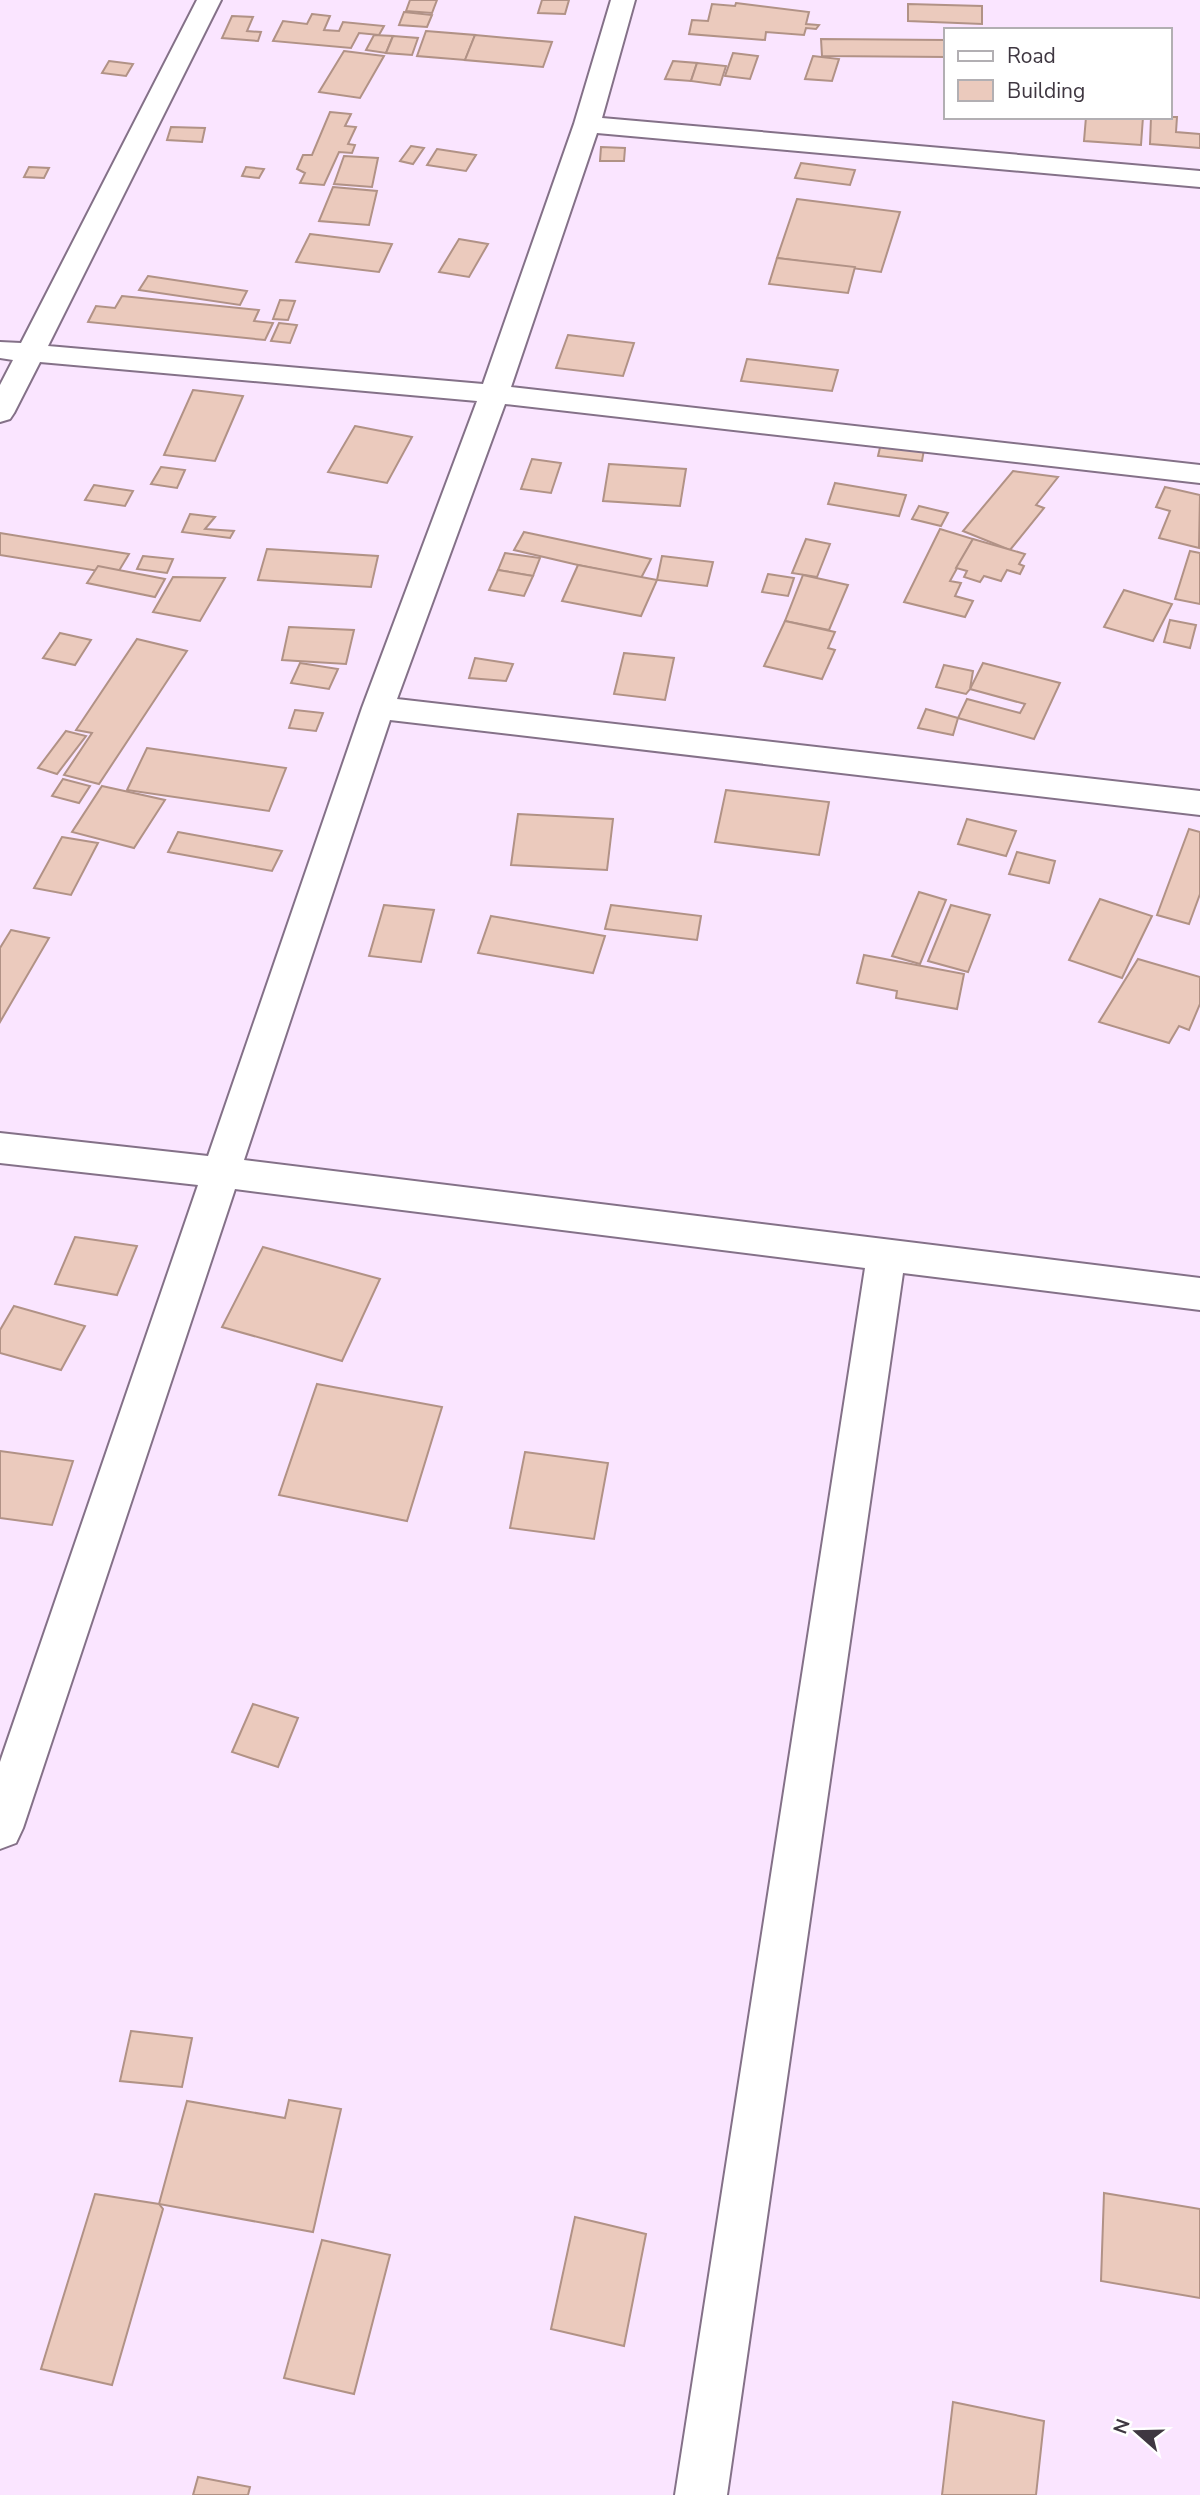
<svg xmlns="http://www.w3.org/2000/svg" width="1200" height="2495" font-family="'Nunito Sans',sans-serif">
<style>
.building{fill:#ebcabd;stroke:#b19286;stroke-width:2}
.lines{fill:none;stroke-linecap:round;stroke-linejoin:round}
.minor-casing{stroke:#847188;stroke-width:4}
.minor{fill:#fff;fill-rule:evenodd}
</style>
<rect width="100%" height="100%" fill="#fae5ff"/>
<g class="building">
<polygon points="410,0 437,0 432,13 406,11"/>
<polygon points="542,0 569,0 565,14 538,13"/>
<polygon points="736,3 809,12 806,24 819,25 816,29 806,28 804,35 766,32 765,40 689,34 692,20 708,21 712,4 735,6"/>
<polygon points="908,4 982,6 982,24 908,21"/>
<polygon points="404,12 432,15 427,27 399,25"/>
<polygon points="312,14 330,16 324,30 339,31 343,22 384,26 379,35 359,33 351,48 273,41 283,21 307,24"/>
<polygon points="232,16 253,17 247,31 261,32 258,41 222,38"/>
<polygon points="426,31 475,35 465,60 417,56"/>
<polygon points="374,35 393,36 386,53 366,50"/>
<polygon points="475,35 552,42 543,67 465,60"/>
<polygon points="393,36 418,38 412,55 386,53"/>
<polygon points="821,39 946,40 946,57 822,56"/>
<polygon points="344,51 384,56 360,98 319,92"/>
<polygon points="733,53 758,56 750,79 725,76"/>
<polygon points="813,56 839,59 832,81 805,79"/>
<polygon points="109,61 133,64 126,76 102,73"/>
<polygon points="673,61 697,63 691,81 665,79"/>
<polygon points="697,63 726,66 720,85 691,81"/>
<polygon points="330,112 351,114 345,126 356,127 348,144 355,145 352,153 339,152 324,185 300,183 305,173 297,169 303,155 312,155"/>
<polygon points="1086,117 1143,117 1141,145 1084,141"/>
<polygon points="1151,117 1177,117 1176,132 1200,134 1200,148 1150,144"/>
<polygon points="171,127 205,128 202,142 167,140"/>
<polygon points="411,146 424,148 413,164 400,161"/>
<polygon points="601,147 625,148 624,161 600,161"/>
<polygon points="437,149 476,155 466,171 427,165"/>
<polygon points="344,156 378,158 372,187 334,184"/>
<polygon points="801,163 855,170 850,185 795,178"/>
<polygon points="29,167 49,168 44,178 24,177"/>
<polygon points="246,167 264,169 259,178 242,176"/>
<polygon points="333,187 377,191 369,225 319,221"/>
<polygon points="797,199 900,212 881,272 777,258"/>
<polygon points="310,234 392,244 379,272 296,262"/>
<polygon points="459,239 488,244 469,277 439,272"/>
<polygon points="777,258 855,267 848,293 769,284"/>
<polygon points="148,276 247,291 240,305 139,290"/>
<polygon points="122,296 259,310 254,321 273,323 265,340 88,322 96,306 115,308"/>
<polygon points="280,300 295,301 288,320 273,319"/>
<polygon points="279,323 297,325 290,343 271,341"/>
<polygon points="568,335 634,343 623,376 556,368"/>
<polygon points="747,359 838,370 832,391 741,381"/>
<polygon points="193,390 243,396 215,461 164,455"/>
<polygon points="355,426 412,437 387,483 328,472"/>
<polygon points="882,439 925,444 922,461 878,456"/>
<polygon points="532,459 561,463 551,493 521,489"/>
<polygon points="609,464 686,469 680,506 603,501"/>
<polygon points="161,467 185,470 177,488 151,484"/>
<polygon points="1013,471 1058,477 1036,505 1044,508 1010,550 963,531"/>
<polygon points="835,483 906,495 899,516 828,504"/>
<polygon points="94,485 133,491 125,506 85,500"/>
<polygon points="1165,487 1200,495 1199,548 1159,538 1170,511 1156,507"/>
<polygon points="919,506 948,513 941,526 912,519"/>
<polygon points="190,514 215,517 205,529 234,531 230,538 182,532"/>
<polygon points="940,529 973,539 950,581 961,583 955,596 973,601 965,617 904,602"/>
<polygon points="524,532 651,559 641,578 578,565 514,550"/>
<polygon points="0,533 129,554 117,574 0,555"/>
<polygon points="806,539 830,544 817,577 792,573"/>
<polygon points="973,539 1025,554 1019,564 1024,566 1020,574 1007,570 1001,581 984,576 980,582 964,577 967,571 956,568"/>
<polygon points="267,549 378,556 371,587 258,580"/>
<polygon points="1190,551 1200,553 1200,604 1175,599"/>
<polygon points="505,553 540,558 533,576 498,570"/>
<polygon points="143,556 173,559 167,573 137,569"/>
<polygon points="662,556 713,562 707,586 657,580"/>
<polygon points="578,565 657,580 641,616 562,601"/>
<polygon points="98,566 165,579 155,597 87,583"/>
<polygon points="498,570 533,576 524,596 489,590"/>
<polygon points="768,574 794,578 788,596 762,592"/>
<polygon points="803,575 848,585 829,630 785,621"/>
<polygon points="173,577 225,578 200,621 153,612"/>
<polygon points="1124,590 1172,604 1153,641 1104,627"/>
<polygon points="1170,620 1196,625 1190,648 1164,642"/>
<polygon points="785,621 835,632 828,648 835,650 822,679 764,666"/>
<polygon points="289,627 354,630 346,664 282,660"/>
<polygon points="60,633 91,640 75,665 43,658"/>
<polygon points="137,639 187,651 99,784 64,775 92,733 76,730"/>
<polygon points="624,653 674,658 665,700 614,694"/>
<polygon points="475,658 513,664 506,681 469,678"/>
<polygon points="300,663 338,669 329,689 291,683"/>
<polygon points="983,663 1060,683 1034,739 958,718 967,699 1020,713 1025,704 970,689"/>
<polygon points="944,665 973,671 970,689 966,694 936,687"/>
<polygon points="926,709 958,718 953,735 918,728"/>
<polygon points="295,710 323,713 316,731 289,728"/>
<polygon points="66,731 86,736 57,774 38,768"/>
<polygon points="147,748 286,768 269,811 127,790"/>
<polygon points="63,779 90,786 79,803 52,796"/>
<polygon points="102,786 165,800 134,848 72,832"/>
<polygon points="726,790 829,802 819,855 715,842"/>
<polygon points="518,814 613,819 607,870 511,865"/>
<polygon points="967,819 1016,831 1006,856 958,844"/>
<polygon points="1189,829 1200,832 1200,894 1189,924 1157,915"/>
<polygon points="178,832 282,851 272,871 168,852"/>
<polygon points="62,837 98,843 71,895 34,888"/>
<polygon points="1017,852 1055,861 1049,883 1009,874"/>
<polygon points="919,892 946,900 920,964 892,956"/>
<polygon points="1100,899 1152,916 1122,978 1069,960"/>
<polygon points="384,905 434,910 421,962 369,956"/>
<polygon points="611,905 701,916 697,940 605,929"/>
<polygon points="951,905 990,915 968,972 928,961"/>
<polygon points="491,916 605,936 593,973 478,953"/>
<polygon points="11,930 49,938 0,1022 0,948"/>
<polygon points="864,955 964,974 957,1009 896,998 897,991 857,983"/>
<polygon points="1138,959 1200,977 1200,1004 1189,1030 1179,1026 1169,1043 1099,1022"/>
<polygon points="75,1237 137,1246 117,1295 55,1284"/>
<polygon points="263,1247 380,1279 342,1361 222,1327"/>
<polygon points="14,1306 85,1326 61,1370 0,1353 0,1330"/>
<polygon points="317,1384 442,1407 407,1521 279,1495"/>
<polygon points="0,1451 73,1461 52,1525 0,1518"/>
<polygon points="525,1452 608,1463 594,1539 510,1528"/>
<polygon points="253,1704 298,1718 278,1767 232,1752"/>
<polygon points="131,2031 192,2038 182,2087 120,2081"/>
<polygon points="289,2100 341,2109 313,2232 159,2204 187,2101 285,2118"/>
<polygon points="1104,2193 1200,2209 1200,2298 1101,2281"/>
<polygon points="95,2194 159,2204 163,2209 112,2385 41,2369"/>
<polygon points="575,2217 646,2234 624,2346 551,2329"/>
<polygon points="322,2240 390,2255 354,2394 284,2378"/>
<polygon points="953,2402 1044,2421 1036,2495 942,2495"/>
<polygon points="198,2477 250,2487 248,2495 193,2495"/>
</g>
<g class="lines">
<g class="minor-casing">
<polygon id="minor" points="197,0 221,0 48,346 483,384 574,124 611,0 635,0 602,118 1200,171 1200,187 597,133 511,387 1200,465 1200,483 505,404 397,699 1200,791 1200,815 390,720 244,1160 1200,1278 1200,1310 903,1273 727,2495 675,2495 865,1268 235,1189 23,1828 16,1843 0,1849 0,1762 198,1185 0,1163 0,1133 208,1156 362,708 477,401 40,362 14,413 10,419 0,422 0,385 13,360 0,358 0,342 21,343"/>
</g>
<use href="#minor" class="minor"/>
</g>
<rect x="944" y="28" width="228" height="91" fill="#ffffff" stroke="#b2afb3" stroke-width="2"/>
<rect x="958" y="51" width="35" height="10" fill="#ffffff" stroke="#b2afb3" stroke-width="2"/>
<text x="1007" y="63" font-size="21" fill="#3f3741">Road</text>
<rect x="958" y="80" width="35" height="21" fill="#ebcabd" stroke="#b2afb3" stroke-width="2"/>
<text x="1007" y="98" font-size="21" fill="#3f3741">Building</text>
<g transform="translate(1137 2432) rotate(290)" stroke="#ffffff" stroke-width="5" paint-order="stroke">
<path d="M0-5L12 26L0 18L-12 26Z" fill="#3f3741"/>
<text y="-10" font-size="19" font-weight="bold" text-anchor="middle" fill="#3f3741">N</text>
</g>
</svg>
